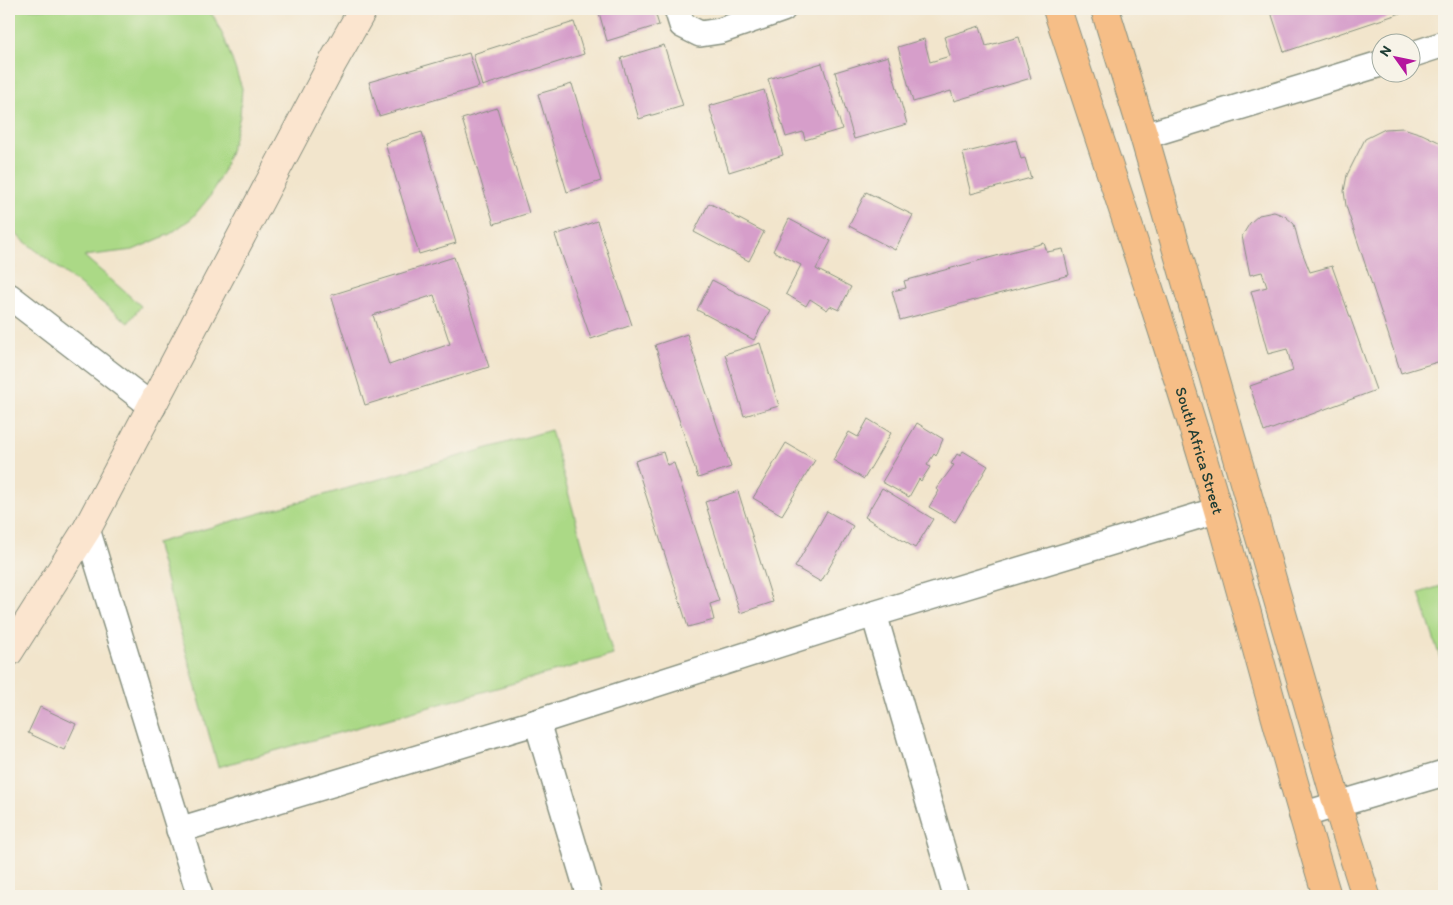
<svg xmlns="http://www.w3.org/2000/svg" width="1453" height="905" font-family="Itim,sans-serif">
<style>
.green{fill:#abd986;stroke:#658b5d}
.building{fill:#d69eca;fill-rule:evenodd}
.lines{fill:none;stroke-linecap:round;stroke-linejoin:round}
.street-casing{stroke:#889180;stroke-width:28}
.secondary-casing{stroke:#889180;stroke-width:30}
.primary-casing{stroke:#889180;stroke-width:30}
.street{stroke:#fff;stroke-width:25}
.secondary{stroke:#fbe5cf;stroke-width:28}
.primary{stroke:#f6be87;stroke-width:28}
.labels{text-anchor:middle;dominant-baseline:central;stroke-width:5;stroke-linejoin:round;paint-order:stroke}
.street-label{font-size:16px;fill:#1f3d34;stroke:#f7f3e8}
</style>
<rect width="100%" height="100%" fill="#f7f3e8"/>
<filter id="ink" filterUnits="userSpaceOnUse"><feTurbulence type="fractalNoise" baseFrequency=".02" numOctaves="2"/><feDisplacementMap in="SourceGraphic" scale="10" xChannelSelector="R" yChannelSelector="G"/><feConvolveMatrix kernelMatrix="1 2 1 2 8 2 1 2 1" color-interpolation-filters="sRGB"/></filter>
<filter id="wash" filterUnits="userSpaceOnUse"><feTurbulence type="fractalNoise" baseFrequency=".0096" numOctaves="4" result="noise"/><feDisplacementMap in="SourceGraphic" scale="20" xChannelSelector="R" yChannelSelector="G"/><feGaussianBlur stdDeviation="1.12" result="paint"/><feColorMatrix in="noise" values="0 0 0 0 0 0 0 0 0 0 0 0 0 0 0 0 0 1.4 0 .05"/><feComposite in="paint" operator="in"/></filter>
<g filter="url(#wash)">
<rect width="100%" height="100%" fill="#f2e5cc"/>
<g class="green">
<polygon points="9,9 207,9 214,17 225,40 242,88 240,116 233,142 223,171 211,195 192,218 170,234 133,250 84,256 141,306 128,323 9,229"/>
<polygon points="551,430 613,655 218,767 156,543"/>
<polygon points="1444,585 1444,670 1419,593"/>
</g>
<g id="blocks">
<g class="building">
<polygon points="598,9 654,9 659,25 607,41"/>
<polygon points="1270,9 1403,9 1404,12 1284,52"/>
<polygon points="574,22 584,54 482,86 473,54"/>
<polygon points="980,26 986,46 1019,37 1031,78 954,101 951,91 913,102 898,47 924,39 930,62 950,56 944,37"/>
<polygon points="664,45 683,106 639,119 621,58"/>
<polygon points="469,53 479,87 379,116 369,82"/>
<polygon points="888,56 907,124 854,139 835,72"/>
<polygon points="822,63 842,129 805,140 803,132 786,137 768,79"/>
<polygon points="572,84 601,181 567,192 538,94"/>
<polygon points="764,90 783,155 729,172 709,106"/>
<polygon points="497,108 529,213 494,224 462,119"/>
<polygon points="1403,128 1422,134 1439,142 1444,151 1444,360 1401,373 1346,206 1344,191 1347,175 1365,139 1385,129"/>
<polygon points="422,132 456,243 419,254 385,143"/>
<polygon points="1016,140 1021,159 1025,158 1031,178 971,194 966,174 968,174 963,153"/>
<polygon points="866,192 913,215 895,250 849,226"/>
<polygon points="709,203 764,232 749,261 694,232"/>
<polygon points="1274,212 1285,216 1294,224 1299,244 1310,272 1332,266 1376,390 1264,432 1250,386 1293,371 1287,349 1268,354 1251,291 1267,287 1262,272 1250,275 1242,236 1250,223 1259,215"/>
<polygon points="789,219 831,241 816,269 851,287 839,310 830,306 827,310 810,299 806,306 786,294 801,265 773,251"/>
<polygon points="597,221 632,325 591,339 555,235"/>
<polygon points="1044,243 1047,252 1063,249 1069,275 900,320 892,291 906,288 904,281"/>
<path d="M454 257 489 367 365 405 331 295ZM434 295 450 344 389 365 373 315Z"/>
<polygon points="712,280 770,310 754,340 697,310"/>
<polygon points="687,334 731,467 698,478 655,345"/>
<polygon points="760,343 779,406 744,416 725,354"/>
<polygon points="868,419 891,433 864,479 833,460 849,432 858,437"/>
<polygon points="917,423 943,439 936,456 934,454 927,465 930,467 921,481 919,479 909,497 882,482"/>
<polygon points="786,443 815,460 782,515 753,498"/>
<polygon points="963,451 988,466 955,522 929,507 939,491 936,489 954,465 951,464 957,454 960,456"/>
<polygon points="663,452 667,465 674,463 719,601 710,604 714,620 688,627 635,461"/>
<polygon points="882,488 933,519 915,548 865,517"/>
<polygon points="738,491 773,602 740,613 705,502"/>
<polygon points="827,511 853,526 821,582 795,567"/>
<polygon points="40,707 76,724 64,750 28,733"/>
</g>
</g>
</g>
<g filter="url(#ink)">
<use href="#blocks" fill-opacity="0" stroke="#889180" stroke-width="1"/>
<g class="lines">
<g class="street-casing">
<g id="street">
<polyline points="677,9 682,25 700,34 720,31 783,9"/>
<polyline points="1410,55 1444,44"/>
<polyline points="1144,136 1380,64"/>
<polyline points="9,296 153,407"/>
<polyline points="87,529 200,896"/>
<polyline points="874,614 956,896"/>
<polyline points="537,722 589,896"/>
<polyline points="1302,815 1444,773"/>
<polyline points="179,830 537,722 874,614 1218,510"/>
</g>
</g>
<g class="secondary-casing">
<polyline id="secondary" points="9,652 87,529 333,62 363,9"/>
</g>
<g class="primary-casing">
<g id="primary">
<path id="s1" d="M1057 9C1111 176 1169 342 1218 510 1255 639 1288 768 1327 896"/>
<polyline points="1105,9 1144,136 1337,804 1366,896"/>
</g>
</g>
<use href="#street" class="street"/>
<use href="#secondary" class="secondary"/>
<use href="#primary" class="primary"/>
</g>
</g>
<g class="labels">
<g class="street-label">
<text stroke="none"><textPath href="#s1" startOffset="464">South Africa Street</textPath></text>
</g>
</g>
<rect width="1453" height="905" fill="none" stroke="#f7f3e8" stroke-width="30"/>
<g transform="translate(1396 58) rotate(303)"><circle r="24" fill="#f7f3e8" stroke="#a1aaa0"/>
<path d="M0-4L9 19L0 12L-9 19Z" fill="#b5179e"/>
<text y="-8" font-size="14" font-weight="bold" text-anchor="middle" fill="#1f3d34">N</text>
</g>
</svg>
